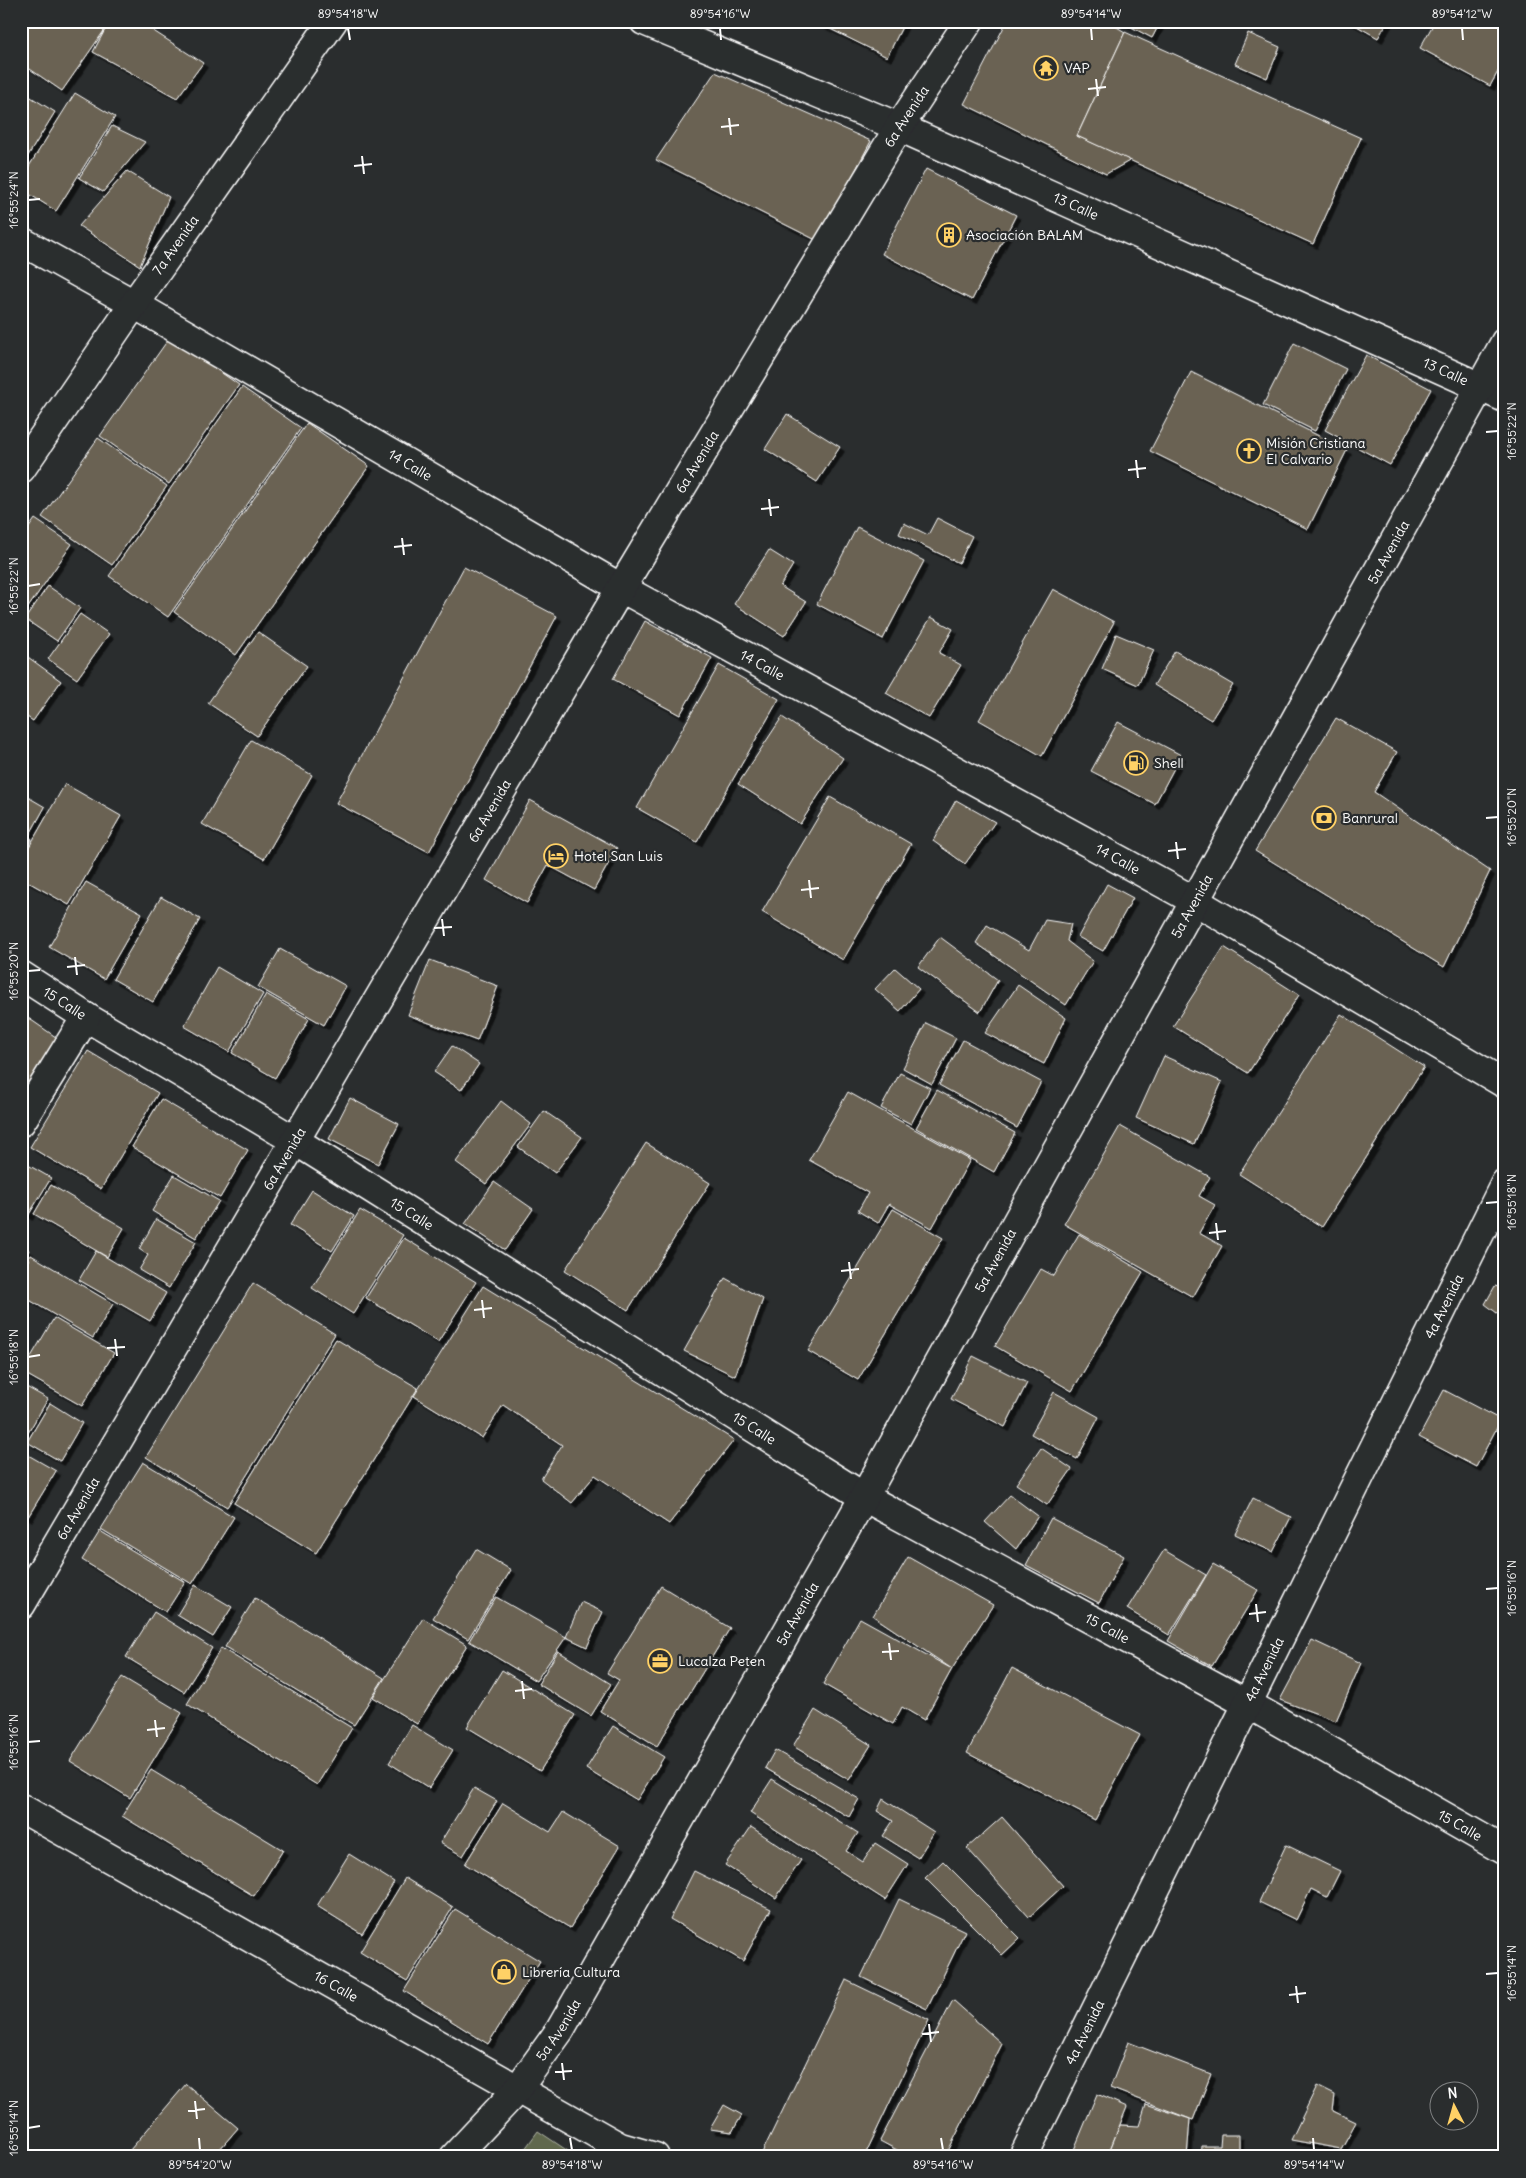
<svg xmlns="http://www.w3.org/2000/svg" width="1526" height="2178" font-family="Delius,sans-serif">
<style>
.green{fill:#61684e;stroke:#b0b4a6}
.building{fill:#6a6252;stroke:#fff;filter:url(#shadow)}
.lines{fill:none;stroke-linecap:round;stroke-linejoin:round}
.minor-casing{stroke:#fff;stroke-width:31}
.major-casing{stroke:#fff;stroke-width:31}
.minor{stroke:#2a2d2e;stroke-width:28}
.major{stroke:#2a2d2e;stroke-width:28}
.ticks{fill:none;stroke:#fff;stroke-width:2}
.labels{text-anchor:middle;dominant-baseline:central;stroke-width:4.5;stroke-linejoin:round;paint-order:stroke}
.poi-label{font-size:14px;fill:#fff;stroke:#2a2d2e;text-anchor:start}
.street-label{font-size:14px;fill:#fff;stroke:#2a2d2e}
.neatline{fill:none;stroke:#fff;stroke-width:2}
.ticks-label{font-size:12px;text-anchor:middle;fill:#fff}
</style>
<defs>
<filter id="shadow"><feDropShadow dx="4.5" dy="4.5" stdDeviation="0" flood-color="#0009"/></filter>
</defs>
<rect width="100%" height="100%" fill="#2a2d2e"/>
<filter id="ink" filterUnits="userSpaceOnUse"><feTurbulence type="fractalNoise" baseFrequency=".02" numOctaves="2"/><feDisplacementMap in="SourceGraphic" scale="10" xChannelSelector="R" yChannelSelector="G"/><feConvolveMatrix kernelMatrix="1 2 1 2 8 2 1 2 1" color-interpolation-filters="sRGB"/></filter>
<g filter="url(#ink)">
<polygon class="green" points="538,2131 577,2157 519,2157"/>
<g class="building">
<polygon points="21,21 96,21 106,28 62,91 21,63"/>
<polygon points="113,21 138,21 203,63 177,98 93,52 106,28"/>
<polygon points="814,21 905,21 887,57"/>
<polygon points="1007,21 1107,21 1125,32 1077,136 1131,160 1106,174 964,104"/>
<polygon points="1120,21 1161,21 1152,38"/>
<polygon points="1348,21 1388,21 1378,38"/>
<polygon points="1435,21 1505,21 1505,59 1490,86 1420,48"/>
<polygon points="1125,32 1361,138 1313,244 1077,136"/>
<polygon points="1248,33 1280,47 1267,78 1235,64"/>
<polygon points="715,72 871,141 818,241 656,160"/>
<polygon points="21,91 55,112 21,167"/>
<polygon points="75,93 115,117 56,211 21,189 21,179"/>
<polygon points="112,126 145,142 103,192 79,178"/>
<polygon points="926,169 1016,215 972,300 882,254"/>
<polygon points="127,171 169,197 140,266 79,226"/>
<polygon points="170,337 239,385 169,484 100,436"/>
<polygon points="1294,343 1346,369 1315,431 1263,405"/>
<polygon points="1366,355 1431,389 1390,465 1325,430"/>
<polygon points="1191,372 1347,450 1308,529 1150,451"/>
<polygon points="242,387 301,428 168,617 109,576"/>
<polygon points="787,414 840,447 817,482 765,449"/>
<polygon points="307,423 369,466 236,655 174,612"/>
<polygon points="98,438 167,486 112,565 42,517"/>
<polygon points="937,518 972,536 959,563 899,534 904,523 928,535"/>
<polygon points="35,519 72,544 27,609 21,605 21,539"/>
<polygon points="857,527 924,561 883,639 817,604"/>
<polygon points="769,550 793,565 780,586 806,602 784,636 734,604"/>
<polygon points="464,567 557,616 429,852 336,803"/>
<polygon points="48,586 80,608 57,641 25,619"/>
<polygon points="1053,589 1114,622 1042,756 979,720"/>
<polygon points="80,614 109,634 77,679 48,659"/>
<polygon points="931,617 953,629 939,653 961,665 929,718 886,693"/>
<polygon points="645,621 712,658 680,715 613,679"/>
<polygon points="258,632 307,666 257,736 208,703"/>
<polygon points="1116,634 1154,650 1138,685 1102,669"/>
<polygon points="1175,651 1233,685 1211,720 1154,685"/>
<polygon points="21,652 61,681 33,721 21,713"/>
<polygon points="719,665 779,699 697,842 637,808"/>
<polygon points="782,717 843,758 800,824 738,784"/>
<polygon points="1336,718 1397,752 1374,792 1490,871 1444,967 1255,851"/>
<polygon points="1118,722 1181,755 1155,804 1091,771"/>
<polygon points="251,740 312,775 264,859 202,824"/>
<polygon points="65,784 121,816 69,905 21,878 21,861"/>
<polygon points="21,793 45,807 30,834 21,829"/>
<polygon points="830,797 911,844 843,960 762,912"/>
<polygon points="530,800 617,848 594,890 548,865 527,903 486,880"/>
<polygon points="956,800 995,822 965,864 933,841"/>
<polygon points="21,833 32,839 21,857"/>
<polygon points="86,882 142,913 104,979 49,947"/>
<polygon points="1107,884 1133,898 1103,951 1078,937"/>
<polygon points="161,897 200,919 153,1002 113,979"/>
<polygon points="1045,920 1071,924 1067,941 1093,961 1066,1005 976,943 987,925 1029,950"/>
<polygon points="940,937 998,980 980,1012 918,967"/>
<polygon points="1224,947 1299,995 1248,1073 1173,1026"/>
<polygon points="280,949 346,986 324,1025 258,987"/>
<polygon points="430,960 498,986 477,1041 408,1015"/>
<polygon points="217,967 263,994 229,1052 184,1026"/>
<polygon points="895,968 919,989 900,1011 875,989"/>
<polygon points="1018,985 1066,1018 1044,1064 985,1033"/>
<polygon points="266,994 309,1019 275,1078 232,1053"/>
<polygon points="21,1013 63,1042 21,1102"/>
<polygon points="1341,1014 1424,1067 1322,1227 1239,1174"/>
<polygon points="926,1023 956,1038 932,1084 903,1068"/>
<polygon points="963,1040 1041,1082 1017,1128 939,1085"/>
<polygon points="452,1046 479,1064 461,1090 434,1072"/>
<polygon points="88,1051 158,1093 101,1189 30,1147"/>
<polygon points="1164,1056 1222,1082 1194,1144 1136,1118"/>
<polygon points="900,1073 930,1088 911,1124 881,1108"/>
<polygon points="937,1090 1015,1133 994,1172 916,1128"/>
<polygon points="848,1092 970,1160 932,1228 889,1204 878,1223 858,1211 868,1193 809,1160"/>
<polygon points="350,1098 399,1124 378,1164 329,1139"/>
<polygon points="161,1099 248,1150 220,1198 132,1147"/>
<polygon points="501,1101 531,1124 486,1184 456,1162"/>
<polygon points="544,1111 582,1137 555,1173 518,1147"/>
<polygon points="1120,1126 1210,1177 1199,1196 1215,1205 1199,1233 1222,1246 1193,1297 1064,1224"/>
<polygon points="646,1143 710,1183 628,1310 565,1270"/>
<polygon points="21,1161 51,1178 28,1216 21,1211"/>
<polygon points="174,1175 219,1201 196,1238 152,1211"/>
<polygon points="494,1182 533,1209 505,1250 465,1224"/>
<polygon points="51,1185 124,1228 107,1257 34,1214"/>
<polygon points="312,1190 354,1216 332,1251 290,1225"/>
<polygon points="893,1209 943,1238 858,1380 808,1351"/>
<polygon points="360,1210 403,1235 353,1314 312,1288"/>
<polygon points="156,1219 196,1242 169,1288 139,1270 148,1255 139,1249"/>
<polygon points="1079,1234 1143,1272 1072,1391 995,1346 1041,1269 1054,1276"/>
<polygon points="404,1238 476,1282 438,1342 366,1298"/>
<polygon points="21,1246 29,1250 21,1263"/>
<polygon points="96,1251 166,1293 150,1321 79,1280"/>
<polygon points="31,1255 113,1304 93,1338 21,1295 21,1273"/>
<polygon points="725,1278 763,1299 735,1376 684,1351"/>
<polygon points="253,1283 335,1334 227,1507 146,1457"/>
<polygon points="483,1286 734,1440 669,1524 595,1475 572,1503 541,1479 562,1445 503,1405 482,1438 414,1396"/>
<polygon points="1495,1286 1505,1289 1505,1319 1485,1304"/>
<polygon points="54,1318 114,1353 82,1406 22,1372"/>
<polygon points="336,1339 418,1388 316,1553 234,1503"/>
<polygon points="973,1356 1027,1383 1005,1427 951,1399"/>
<polygon points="21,1384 48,1399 22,1443 21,1442"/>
<polygon points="1444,1390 1501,1420 1476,1467 1419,1437"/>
<polygon points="1054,1392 1099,1417 1077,1459 1031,1434"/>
<polygon points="50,1403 82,1423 60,1461 27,1442"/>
<polygon points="1041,1448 1072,1469 1047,1505 1016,1484"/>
<polygon points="21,1451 56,1471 28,1517 21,1513"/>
<polygon points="143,1462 234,1517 192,1584 101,1529"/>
<polygon points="1010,1495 1038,1516 1016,1549 985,1522"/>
<polygon points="1253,1498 1291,1517 1273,1552 1235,1534"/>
<polygon points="1051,1518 1124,1556 1099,1603 1026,1565"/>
<polygon points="100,1531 185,1582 166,1612 82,1560"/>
<polygon points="476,1549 511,1570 468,1639 433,1618"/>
<polygon points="1164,1550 1206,1575 1169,1635 1127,1609"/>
<polygon points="908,1557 993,1605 952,1669 873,1616"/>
<polygon points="1213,1564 1258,1590 1212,1666 1168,1641"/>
<polygon points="195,1585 232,1607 213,1637 177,1615"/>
<polygon points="661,1586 730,1628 657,1746 600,1711 619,1680 607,1673"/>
<polygon points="496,1597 566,1637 536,1681 469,1641"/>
<polygon points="255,1598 384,1678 354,1725 225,1647"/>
<polygon points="581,1602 603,1612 587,1647 566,1637"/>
<polygon points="154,1612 212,1648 184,1692 126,1657"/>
<polygon points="423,1618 467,1645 417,1724 373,1697"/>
<polygon points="860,1618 952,1669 924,1720 902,1707 893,1724 823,1684"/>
<polygon points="1312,1640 1361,1663 1336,1721 1280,1700"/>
<polygon points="221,1648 352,1728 317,1785 187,1704"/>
<polygon points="558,1651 611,1684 591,1716 538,1684"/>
<polygon points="1012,1668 1140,1735 1095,1820 967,1753"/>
<polygon points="502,1670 575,1715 540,1771 467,1727"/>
<polygon points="122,1677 182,1713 130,1798 70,1761"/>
<polygon points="815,1710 871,1745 849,1780 793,1746"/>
<polygon points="412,1725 453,1750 429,1788 389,1763"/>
<polygon points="613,1726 664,1757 637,1800 586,1769"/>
<polygon points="775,1750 859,1799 849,1817 765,1768"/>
<polygon points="151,1770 283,1850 254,1896 122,1816"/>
<polygon points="772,1779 858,1833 846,1851 863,1862 875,1843 908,1864 885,1900 750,1813"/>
<polygon points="474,1788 497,1801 463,1856 440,1843"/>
<polygon points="883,1799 934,1832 918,1858 883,1836 893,1821 877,1811"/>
<polygon points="503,1803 550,1832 563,1812 620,1846 570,1928 465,1864"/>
<polygon points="1002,1817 1063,1886 1029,1917 967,1848"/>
<polygon points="751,1827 801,1860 776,1898 725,1865"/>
<polygon points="1286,1845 1340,1871 1327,1897 1311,1889 1296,1920 1259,1902"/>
<polygon points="349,1854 394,1882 362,1934 317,1906"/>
<polygon points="943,1861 1020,1938 1002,1955 925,1878"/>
<polygon points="694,1871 771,1909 743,1961 670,1919"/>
<polygon points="405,1878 453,1907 407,1981 360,1952"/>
<polygon points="899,1899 965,1931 927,2009 861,1977"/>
<polygon points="455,1909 540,1961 488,2044 404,1991"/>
<polygon points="846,1980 929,2020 864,2157 760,2157"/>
<polygon points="953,2000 1002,2044 945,2157 910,2157 880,2141"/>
<polygon points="1128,2042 1211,2074 1193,2120 1110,2088"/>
<polygon points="186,2084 238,2128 213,2157 124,2157"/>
<polygon points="1317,2086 1335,2095 1333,2111 1356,2122 1341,2149 1291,2140"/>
<polygon points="1097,2094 1127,2107 1107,2157 1071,2157"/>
<polygon points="1146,2104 1190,2119 1187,2157 1107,2157 1120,2125 1139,2126"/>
<polygon points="724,2105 742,2115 732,2132 710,2129"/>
<polygon points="1221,2135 1239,2135 1239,2151 1279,2153 1278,2157 1201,2157 1202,2146 1220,2146"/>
<rect x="1298" y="2156" width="32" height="1"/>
</g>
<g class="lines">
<g class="minor-casing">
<g id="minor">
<path id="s1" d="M644 21 899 127 1505 398"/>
<path id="s2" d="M21 241 134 304 621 588 1195 901 1505 1084"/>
<path id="s3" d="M21 469 134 304 333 21"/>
<path id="s4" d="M21 975 86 1017 294 1140 864 1497 1248 1704 1505 1851"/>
<polyline points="21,1122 86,1017"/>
<path id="s5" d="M21 1605 621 588 899 127 969 21"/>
<path id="s6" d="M21 1808 620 2147 655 2157"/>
<path id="s7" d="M1023 2157 1505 1183"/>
</g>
</g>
<g class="major-casing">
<g id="major">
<path id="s8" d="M454 2157 517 2090 560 2030 864 1497 1505 342"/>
</g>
</g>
<use href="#minor" class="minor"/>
<use href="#major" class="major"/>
</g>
</g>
<path class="ticks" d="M348 28 350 40M720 28 721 40M1091 28 1092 40M1462 28 1463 40M1096 79 1098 96M1088 89 1106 87M729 118 731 135M721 127 739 125M362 156 364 174M354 166 372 164M28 200 40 199M1486 432 1498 431M1136 460 1138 478M1128 470 1146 468M769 499 771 516M761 509 779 507M402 538 404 555M394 547 412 545M28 586 40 584M1486 818 1498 817M1176 842 1178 859M1168 851 1186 849M809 880 811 898M801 890 819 888M442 919 444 936M434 928 452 927M75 957 77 975M67 967 85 965M28 971 40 970M1486 1203 1498 1202M1216 1223 1218 1240M1209 1233 1226 1231M849 1262 851 1279M841 1271 859 1269M482 1300 484 1318M474 1310 492 1308M115 1339 117 1356M107 1348 125 1347M28 1357 40 1355M1486 1589 1498 1588M1256 1604 1258 1622M1249 1614 1266 1612M889 1643 891 1660M882 1652 899 1651M522 1681 524 1699M515 1691 532 1689M155 1720 157 1737M147 1730 165 1728M28 1742 40 1741M1486 1974 1498 1973M1296 1986 1298 2003M1289 1995 1306 1993M929 2024 931 2042M922 2034 939 2032M562 2063 564 2080M555 2072 572 2071M195 2101 197 2119M188 2111 205 2109M28 2128 40 2126M199 2138 200 2150M570 2138 572 2150M941 2138 943 2150M1313 2138 1314 2150"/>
<defs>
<g id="temple-ring" transform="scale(1.25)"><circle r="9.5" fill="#2a2d2e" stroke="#ffd166" stroke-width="1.5"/><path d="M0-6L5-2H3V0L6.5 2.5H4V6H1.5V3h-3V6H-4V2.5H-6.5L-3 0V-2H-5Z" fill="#ffd166"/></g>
<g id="building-ring" transform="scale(1.25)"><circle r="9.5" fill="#2a2d2e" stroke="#ffd166" stroke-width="1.5"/><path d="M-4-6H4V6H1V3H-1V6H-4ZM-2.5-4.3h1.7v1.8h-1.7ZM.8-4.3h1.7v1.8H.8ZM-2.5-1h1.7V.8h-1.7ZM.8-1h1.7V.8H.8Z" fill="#ffd166"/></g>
<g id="church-ring" transform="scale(1.25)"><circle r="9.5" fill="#2a2d2e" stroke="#ffd166" stroke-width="1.5"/><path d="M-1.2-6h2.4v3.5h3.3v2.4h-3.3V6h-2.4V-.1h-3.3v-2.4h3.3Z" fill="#ffd166"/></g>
<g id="fuel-ring" transform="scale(1.25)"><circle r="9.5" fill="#2a2d2e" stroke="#ffd166" stroke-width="1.5"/><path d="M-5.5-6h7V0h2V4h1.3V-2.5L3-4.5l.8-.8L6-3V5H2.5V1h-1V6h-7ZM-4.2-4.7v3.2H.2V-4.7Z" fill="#ffd166"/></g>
<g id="bank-ring" transform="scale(1.25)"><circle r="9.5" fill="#2a2d2e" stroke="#ffd166" stroke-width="1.5"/><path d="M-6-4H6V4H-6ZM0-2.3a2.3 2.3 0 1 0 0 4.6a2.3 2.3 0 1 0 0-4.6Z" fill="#ffd166"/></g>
<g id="hotel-ring" transform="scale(1.25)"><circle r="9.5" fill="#2a2d2e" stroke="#ffd166" stroke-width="1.5"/><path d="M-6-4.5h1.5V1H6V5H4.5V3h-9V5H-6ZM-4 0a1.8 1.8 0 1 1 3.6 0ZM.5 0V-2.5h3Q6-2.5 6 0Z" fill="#ffd166"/></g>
<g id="office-ring" transform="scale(1.25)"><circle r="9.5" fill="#2a2d2e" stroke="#ffd166" stroke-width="1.5"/><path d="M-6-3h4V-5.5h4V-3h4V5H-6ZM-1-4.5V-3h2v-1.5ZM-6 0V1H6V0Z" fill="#ffd166"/></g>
<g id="shop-ring" transform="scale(1.25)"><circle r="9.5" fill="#2a2d2e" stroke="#ffd166" stroke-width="1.5"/><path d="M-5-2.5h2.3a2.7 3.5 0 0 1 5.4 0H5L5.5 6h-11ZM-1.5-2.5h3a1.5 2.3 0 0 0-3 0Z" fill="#ffd166"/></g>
</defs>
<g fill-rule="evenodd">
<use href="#temple-ring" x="1046" y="68"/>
<use href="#building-ring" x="949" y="235"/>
<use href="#church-ring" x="1249" y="451"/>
<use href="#fuel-ring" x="1136" y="763"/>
<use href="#bank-ring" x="1324" y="818"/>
<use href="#hotel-ring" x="556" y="856"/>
<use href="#office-ring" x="660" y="1661"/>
<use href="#shop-ring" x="504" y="1972"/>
</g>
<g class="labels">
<g class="poi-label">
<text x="1064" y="68">VAP</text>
<text x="966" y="235">Asociación BALAM</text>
<text x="1266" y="443">Misión Cristiana<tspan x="1266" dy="16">El Calvario</tspan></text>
<text x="1154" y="763">Shell</text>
<text x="1342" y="818">Banrural</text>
<text x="574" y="856">Hotel San Luis</text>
<text x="678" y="1661">Lucalza Peten</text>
<text x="522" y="1972">Librería Cultura</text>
</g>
<g class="street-label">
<text stroke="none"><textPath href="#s5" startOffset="1732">6a Avenida</textPath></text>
<text stroke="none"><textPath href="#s1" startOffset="470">13 Calle</textPath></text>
<text stroke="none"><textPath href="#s3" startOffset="272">7a Avenida</textPath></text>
<text stroke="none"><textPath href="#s1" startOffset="875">13 Calle</textPath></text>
<text stroke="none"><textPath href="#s5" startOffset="1328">6a Avenida</textPath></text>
<text stroke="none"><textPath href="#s2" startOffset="449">14 Calle</textPath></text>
<text stroke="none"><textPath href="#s8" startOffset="1860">5a Avenida</textPath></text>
<text stroke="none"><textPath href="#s2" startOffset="854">14 Calle</textPath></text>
<text stroke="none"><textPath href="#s5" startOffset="922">6a Avenida</textPath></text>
<text stroke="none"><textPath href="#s2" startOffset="1259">14 Calle</textPath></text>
<text stroke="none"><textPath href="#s8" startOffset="1455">5a Avenida</textPath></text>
<text stroke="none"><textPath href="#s4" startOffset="52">15 Calle</textPath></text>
<text stroke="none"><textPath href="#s5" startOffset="518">6a Avenida</textPath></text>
<text stroke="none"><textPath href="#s4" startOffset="458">15 Calle</textPath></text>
<text stroke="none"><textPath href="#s8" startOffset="1050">5a Avenida</textPath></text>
<text stroke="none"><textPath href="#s7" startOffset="949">4a Avenida</textPath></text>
<text stroke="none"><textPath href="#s4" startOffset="862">15 Calle</textPath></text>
<text stroke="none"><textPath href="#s5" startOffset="112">6a Avenida</textPath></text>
<text stroke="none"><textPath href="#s8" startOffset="645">5a Avenida</textPath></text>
<text stroke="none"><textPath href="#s4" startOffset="1268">15 Calle</textPath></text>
<text stroke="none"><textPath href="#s7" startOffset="544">4a Avenida</textPath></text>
<text stroke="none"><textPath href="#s4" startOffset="1672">15 Calle</textPath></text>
<text stroke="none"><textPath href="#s6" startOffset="362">16 Calle</textPath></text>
<text stroke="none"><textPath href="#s8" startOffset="165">5a Avenida</textPath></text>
<text stroke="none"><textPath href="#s7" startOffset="139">4a Avenida</textPath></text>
</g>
</g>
<rect width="1526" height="2178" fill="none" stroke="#2a2d2e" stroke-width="55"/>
<g transform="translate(1454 2106) rotate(354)"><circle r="24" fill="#2a2d2e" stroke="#7f8182"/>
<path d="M0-4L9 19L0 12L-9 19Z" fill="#ffd166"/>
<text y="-8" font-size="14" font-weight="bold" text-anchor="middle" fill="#ffffff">N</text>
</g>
<rect x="28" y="28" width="1470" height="2122" class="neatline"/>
<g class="ticks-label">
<text x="348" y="18">89°54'18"W</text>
<text x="720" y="18">89°54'16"W</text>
<text x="1091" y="18">89°54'14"W</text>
<text x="1462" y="18">89°54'12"W</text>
<text transform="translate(14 200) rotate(-90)" y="4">16°55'24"N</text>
<text transform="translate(1512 431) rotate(-90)" y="4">16°55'22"N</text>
<text transform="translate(14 586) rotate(-90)" y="4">16°55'22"N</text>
<text transform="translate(1512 817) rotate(-90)" y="4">16°55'20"N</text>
<text transform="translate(14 971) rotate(-90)" y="4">16°55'20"N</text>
<text transform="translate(1512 1202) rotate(-90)" y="4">16°55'18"N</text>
<text transform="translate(14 1357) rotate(-90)" y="4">16°55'18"N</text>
<text transform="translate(1512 1588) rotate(-90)" y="4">16°55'16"N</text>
<text transform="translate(14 1742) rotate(-90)" y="4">16°55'16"N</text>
<text transform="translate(1512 1973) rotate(-90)" y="4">16°55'14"N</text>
<text transform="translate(14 2128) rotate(-90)" y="4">16°55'14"N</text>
<text x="200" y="2169">89°54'20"W</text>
<text x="572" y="2169">89°54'18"W</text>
<text x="943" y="2169">89°54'16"W</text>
<text x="1314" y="2169">89°54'14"W</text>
</g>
</svg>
